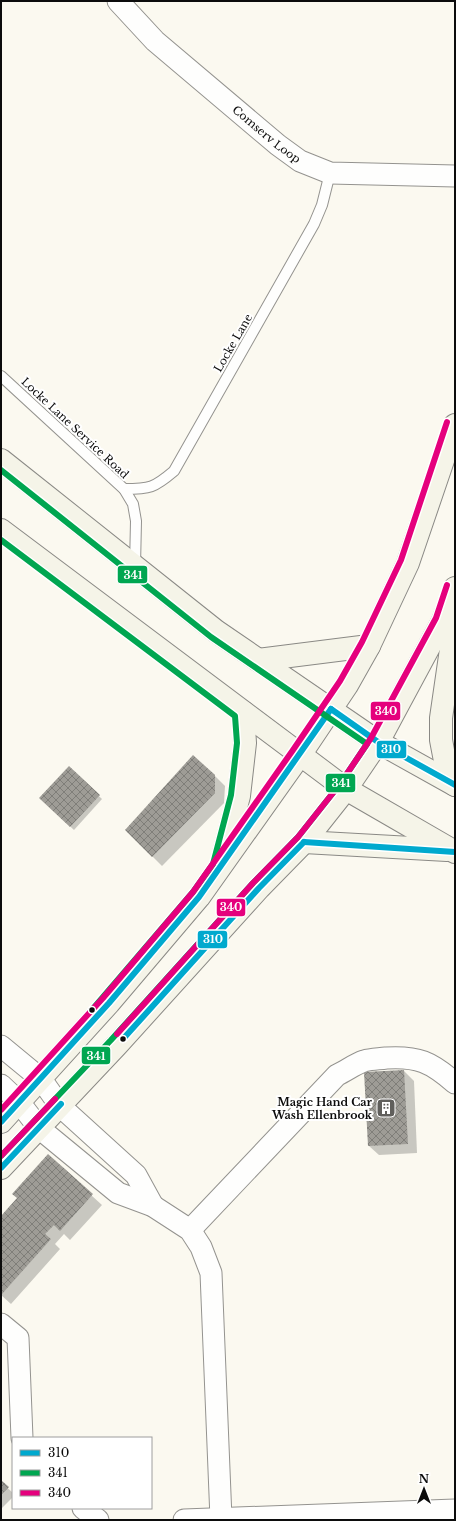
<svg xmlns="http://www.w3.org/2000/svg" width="456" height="1521" font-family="'Libre Baskerville',serif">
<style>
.shadow{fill:#0003}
.building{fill:url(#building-cross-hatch)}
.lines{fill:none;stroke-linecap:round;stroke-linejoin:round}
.lane-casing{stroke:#94938f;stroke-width:12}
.street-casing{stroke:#94938f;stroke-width:23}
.secondary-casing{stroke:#8a8985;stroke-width:24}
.lane{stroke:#fefefd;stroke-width:10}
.street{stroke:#fefefd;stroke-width:21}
.secondary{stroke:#f5f4e8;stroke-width:22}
.bus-1-casing{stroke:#fff;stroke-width:9}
.bus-2-casing{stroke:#fff;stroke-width:9}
.bus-3-casing{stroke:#fff;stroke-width:9}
.bus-1{stroke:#00a9ce;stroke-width:6}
.bus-2{stroke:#00a651;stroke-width:6}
.bus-3{stroke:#e5007d;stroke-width:6}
.bus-dot{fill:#0c0c0c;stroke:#fff;stroke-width:1.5}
.labels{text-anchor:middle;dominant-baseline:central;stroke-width:4;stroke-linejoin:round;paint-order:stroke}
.street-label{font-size:11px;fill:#0c0c0c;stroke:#fff}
.poi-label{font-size:11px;font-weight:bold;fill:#0c0c0c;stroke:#fff;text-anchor:end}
.line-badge{stroke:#fff;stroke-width:1.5}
.badge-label{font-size:11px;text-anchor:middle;font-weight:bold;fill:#fff}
</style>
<defs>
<pattern id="building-cross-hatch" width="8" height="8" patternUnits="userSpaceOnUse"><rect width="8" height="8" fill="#9e9c96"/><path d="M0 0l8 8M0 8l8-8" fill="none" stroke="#7f7e79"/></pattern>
</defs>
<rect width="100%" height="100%" fill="#fbf9f0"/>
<g class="shadow">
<polygon points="69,768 102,799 74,830 40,798"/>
<polygon points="214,775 225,786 224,803 162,866 126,830"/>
<polygon points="404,1071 414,1081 417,1153 379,1155 369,1146"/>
<polygon points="48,1156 102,1205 70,1240 64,1234 55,1244 60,1249 11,1304 1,1295 1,1218 18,1199"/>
<polygon points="1,1482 13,1493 13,1497 1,1509"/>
</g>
<g class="building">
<polygon points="193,755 215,775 215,793 152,857 125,830"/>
<polygon points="69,766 100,795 70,827 39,798"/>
<polygon points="404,1070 408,1144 368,1146 364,1072"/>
<polygon points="48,1154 93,1194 60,1231 54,1225 45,1234 51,1239 1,1295 1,1216 17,1198 12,1194"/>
<polygon points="1,1480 9,1487 1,1495"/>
</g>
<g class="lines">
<g class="lane-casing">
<g id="lane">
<polyline points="1,376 124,489 133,504 136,521 135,566"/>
<path d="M124 489C150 489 154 488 174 471L314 224 322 205 330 173"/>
</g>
</g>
<g class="street-casing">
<g id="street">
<path id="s1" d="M118 1 155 41 278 145 300 161 330 173 455 176"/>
<polyline points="1,1046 41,1079 60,1106 136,1175 153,1206"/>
<polyline points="1,1085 19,1102 39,1128 118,1193 153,1206 190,1230 201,1247 211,1273 221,1519"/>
<path d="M190 1230 337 1075C346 1071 355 1064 364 1061 371 1059 379 1059 386 1058 418 1056 431 1062 455 1083"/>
<polyline points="1,1324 18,1338 22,1438"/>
<polyline points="83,1508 98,1520"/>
<polyline points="184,1520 455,1510"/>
</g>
</g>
<g class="secondary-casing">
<g id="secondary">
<polyline points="1,460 216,631 378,742 455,785"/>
<polyline points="1,530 346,789 455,852"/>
<polyline points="453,607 451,649 441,718 441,740 445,761 455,785"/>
<polyline points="258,660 369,646"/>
<polyline points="304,842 447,850"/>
<polyline points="224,853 239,796 245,743 243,712"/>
<polyline points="1,1122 109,1003 199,897 300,755 347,685 369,646 408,563 455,425"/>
<polyline points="1,1168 117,1045 259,888 304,842 346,789 378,742 393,714 443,621 455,588"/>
</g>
</g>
<use href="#lane" class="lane"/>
<use href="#street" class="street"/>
<use href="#secondary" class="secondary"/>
<g class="bus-1-casing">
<g id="bus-1">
<polyline points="331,709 378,742 455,785"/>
<polyline points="304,842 455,852"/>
<polyline points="123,1039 259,888 304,842"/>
<polyline points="1,1122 109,1003 199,897 331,709"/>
<polyline points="1,1168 61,1104"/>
</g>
</g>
<g class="bus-2-casing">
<g id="bus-2">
<polyline points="1,470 211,637 367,744 340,784 298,837 253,883 111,1040 1,1156"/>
<polyline points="1,540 235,716 237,743 231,795 213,864 193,892 91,1011"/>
</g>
</g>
<g class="bus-3-casing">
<g id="bus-3">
<polyline points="117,1034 253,883 298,837 340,784 371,738 436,618 447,585"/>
<polyline points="1,1110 103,998 193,892 293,750 340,681 362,642 401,560 447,422"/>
<polyline points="1,1156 55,1099"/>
</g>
</g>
<use href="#bus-1" class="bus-1"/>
<use href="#bus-2" class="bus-2"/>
<use href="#bus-3" class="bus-3"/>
</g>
<defs>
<g id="building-square" transform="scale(1)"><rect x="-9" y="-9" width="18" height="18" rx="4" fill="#605f5c" stroke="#fff"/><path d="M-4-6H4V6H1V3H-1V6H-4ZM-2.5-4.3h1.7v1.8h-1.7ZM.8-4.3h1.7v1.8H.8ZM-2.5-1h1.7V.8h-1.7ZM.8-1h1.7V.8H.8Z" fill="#fff"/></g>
</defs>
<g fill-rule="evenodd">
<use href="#building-square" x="386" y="1108"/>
</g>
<g class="bus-dot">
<circle cx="92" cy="1010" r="3.5"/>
<circle cx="123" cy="1039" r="3.5"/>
</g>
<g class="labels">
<g class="street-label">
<text stroke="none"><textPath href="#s1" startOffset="200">Comserv Loop</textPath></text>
<text transform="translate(233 343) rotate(-60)">Locke Lane</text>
<text transform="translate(75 428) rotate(43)">Locke Lane Service Road</text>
</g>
<g class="poi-label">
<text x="372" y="1102">Magic Hand Car<tspan x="372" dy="13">Wash Ellenbrook</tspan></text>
</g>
</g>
<g class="line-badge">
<rect x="117" y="565" width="31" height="19" rx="4" fill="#00a651"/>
<rect x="370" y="701" width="31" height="20" rx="4" fill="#e5007d"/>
<rect x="376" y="740" width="31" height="19" rx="4" fill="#00a9ce"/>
<rect x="325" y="773" width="31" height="20" rx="4" fill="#00a651"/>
<rect x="216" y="898" width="30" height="19" rx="4" fill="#e5007d"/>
<rect x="197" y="930" width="31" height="19" rx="4" fill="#00a9ce"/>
<rect x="81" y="1046" width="30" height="19" rx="4" fill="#00a651"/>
</g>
<g class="badge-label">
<text x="133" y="579">341</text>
<text x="386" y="715">340</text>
<text x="391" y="753">310</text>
<text x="341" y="787">341</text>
<text x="231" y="911">340</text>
<text x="213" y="943">310</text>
<text x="96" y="1060">341</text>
</g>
<rect width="456" height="1521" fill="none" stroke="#0c0c0c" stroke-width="4"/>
<rect x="12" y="1437" width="140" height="72" fill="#ffffff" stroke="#9e9e9e"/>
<rect x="20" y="1450" width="20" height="6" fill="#00a9ce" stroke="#9e9e9e"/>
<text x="48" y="1457" font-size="12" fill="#0c0c0c">310</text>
<rect x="20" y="1470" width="20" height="6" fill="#00a651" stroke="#9e9e9e"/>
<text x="48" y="1477" font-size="12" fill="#0c0c0c">341</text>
<rect x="20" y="1490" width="20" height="6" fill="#e5007d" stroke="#9e9e9e"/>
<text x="48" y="1497" font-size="12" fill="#0c0c0c">340</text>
<g transform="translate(424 1489)" stroke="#ffffff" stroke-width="3" paint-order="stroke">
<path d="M0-3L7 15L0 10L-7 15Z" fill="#0c0c0c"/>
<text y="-6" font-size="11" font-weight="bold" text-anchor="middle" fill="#0c0c0c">N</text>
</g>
</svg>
